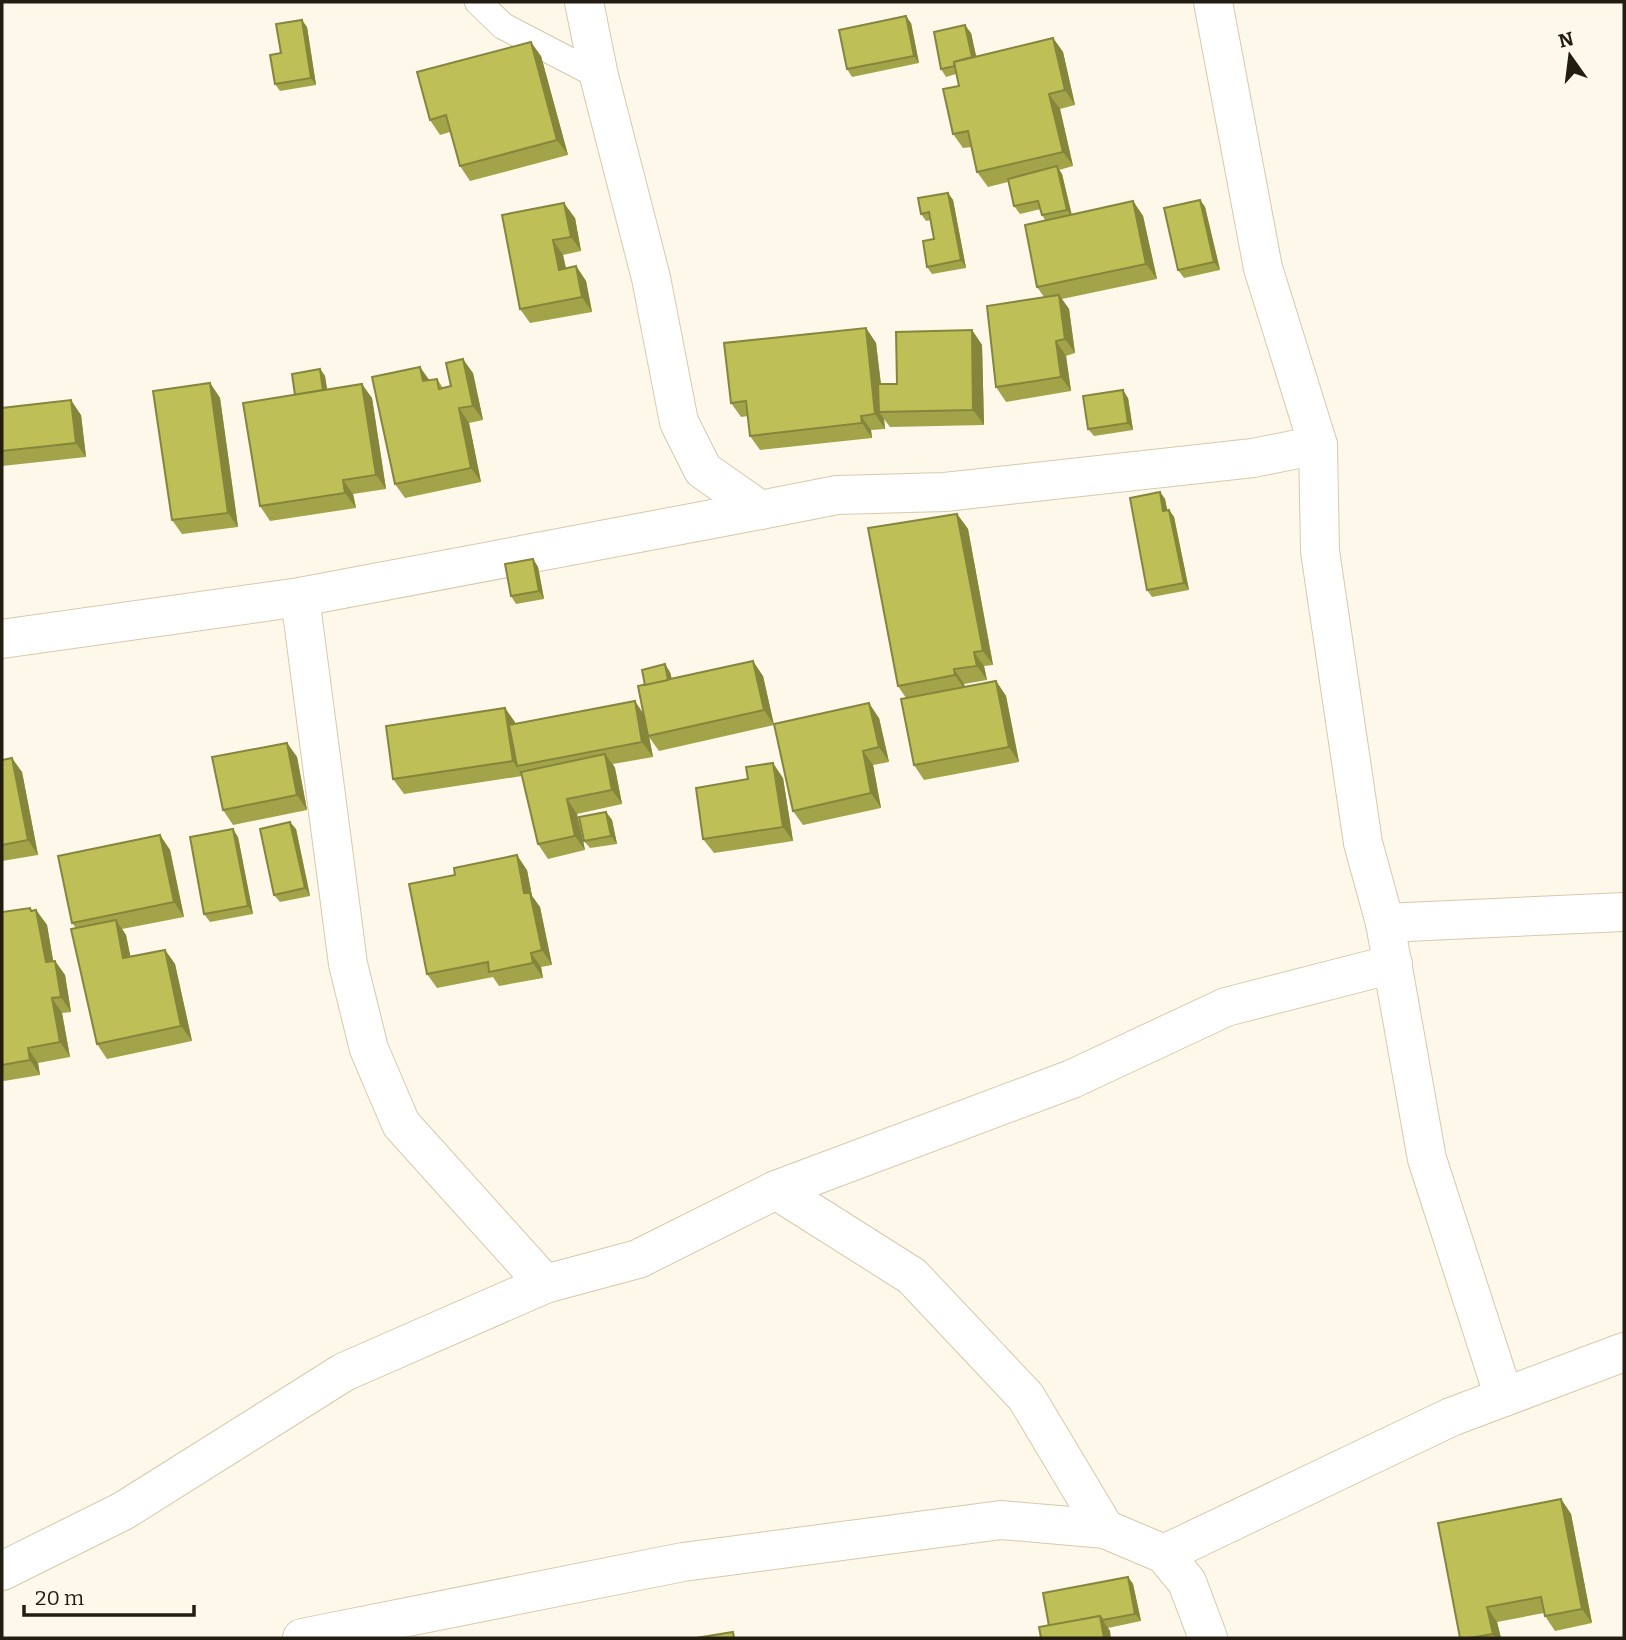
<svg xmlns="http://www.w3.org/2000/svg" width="1626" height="1640" font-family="Bitter,serif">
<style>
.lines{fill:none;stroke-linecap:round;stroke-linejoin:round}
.service-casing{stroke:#d7c9aa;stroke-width:28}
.minor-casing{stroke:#d7c9aa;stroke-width:40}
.service{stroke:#fff;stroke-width:26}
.minor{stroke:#fff;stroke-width:38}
.wall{fill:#a3a44a}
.shaded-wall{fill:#85863c}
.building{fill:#bebf56;stroke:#85863c;stroke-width:2}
</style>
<rect width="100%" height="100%" fill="#fef8eb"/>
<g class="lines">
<g class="service-casing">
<polyline id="service" points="478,2 503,26 599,76"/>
</g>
<g class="minor-casing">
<g id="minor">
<polyline points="584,2 599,76 651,278 679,422 703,470 760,510 837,495 945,492 1253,458 1318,445"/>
<polyline points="1213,2 1263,268 1318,445 1320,551 1363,843 1385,923 1427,1159 1504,1397"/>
<polyline points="300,597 348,964 369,1049 401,1124 545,1284"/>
<polyline points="2,639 300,597 760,510"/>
<polyline points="1385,923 1624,912"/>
<polyline points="776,1190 912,1276 1026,1397 1105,1529"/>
<polyline points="1164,1554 1451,1417 1624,1352"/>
<polyline points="2,1571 123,1511 344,1372 545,1284 638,1259 776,1190 1072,1079 1226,1007 1393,964"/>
<polyline points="302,1638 683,1562 1001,1520 1105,1529 1164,1554 1187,1582 1208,1638"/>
</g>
</g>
<use href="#service" class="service"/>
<use href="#minor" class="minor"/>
</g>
<g class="wall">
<polygon points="911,23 919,63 852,77 847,69"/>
<polygon points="307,27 316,85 280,91 275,84 281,53"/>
<polygon points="971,33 976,56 1053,38 1063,52 1075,105 1060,109 1073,166 1059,170 1062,174 1072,215 1133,201 1143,216 1157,279 1062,299 1069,309 1075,353 1066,356 1071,391 1006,402 996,387 1044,297 1037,287 1045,220 1042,215 1041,209 1020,214 1014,206 1008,182 988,187 977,172 972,147 963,148 953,134 959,86 956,74 946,77 941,69"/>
<polygon points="541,56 568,155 470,181 460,166 450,132 440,135 430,120"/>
<polygon points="948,193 953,200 966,268 932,274 927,267 934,239 931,220 926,221 921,214"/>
<polygon points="1200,200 1205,207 1220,270 1184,278 1178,270"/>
<polygon points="502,215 575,218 581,251 563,255 566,268 576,266 586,281 592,312 530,323 520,309"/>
<polygon points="866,328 876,343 881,384 897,384 972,330 982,345 984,425 890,427 884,419 885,429 871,430 872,438 760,450 750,436 748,416 741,417 731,403"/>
<polygon points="320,369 325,376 327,389 372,398 386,489 353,494 356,508 270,521 260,506 295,395"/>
<polygon points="473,373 483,420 469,423 481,482 405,498 395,484 430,380 437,379 443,388 451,386"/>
<polygon points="210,383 220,398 238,527 182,534 172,520"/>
<polygon points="1128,398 1133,430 1094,436 1088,429"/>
<polygon points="2,408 81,415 86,457 2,466"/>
<polygon points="1160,492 1165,499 1167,510 1169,510 1174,517 1189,590 1152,597 1147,590"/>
<polygon points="957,514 968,529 993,665 984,666 987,680 964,684 965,687 996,681 1006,696 1019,762 924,780 914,765 906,698 898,686"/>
<polygon points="533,559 538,567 544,599 516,604 511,596"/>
<polygon points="670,672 672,679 763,676 774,725 659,751 649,737 653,757 613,764 615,768 622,804 577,814 585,850 548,859 538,844 522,776 404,794 393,779 505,708 515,724 644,714 645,685"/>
<polygon points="879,718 889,762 873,765 881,808 803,825 793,811"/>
<polygon points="287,743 297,757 307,810 233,825 223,810"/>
<polygon points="2,760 22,772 38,855 2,861"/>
<polygon points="783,778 793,841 714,853 703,839"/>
<polygon points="606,812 612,820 617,844 590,848 584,841"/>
<polygon points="296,829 310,896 280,902 274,895"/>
<polygon points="160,835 170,850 184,917 122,929 126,935 130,957 165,950 175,964 192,1041 107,1059 97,1044 76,928 72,923"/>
<polygon points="238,837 253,914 210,922 204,914"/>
<polygon points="527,870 532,896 540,907 552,965 541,967 543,978 499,986 493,977 437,988 427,974"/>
<polygon points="30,908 32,911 36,910 47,925 53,961 55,961 65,975 71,1012 62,1013 70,1057 38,1063 40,1075 4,1081 2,1078 2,912"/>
<polygon points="1561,1499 1571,1514 1592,1623 1555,1631 1545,1616 1544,1613 1497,1622 1501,1638 1460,1638"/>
<polygon points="1128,1577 1133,1584 1141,1621 1108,1628 1110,1631 1049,1626"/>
</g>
<g class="shaded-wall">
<polygon points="906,16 911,23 919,63 914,56"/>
<polygon points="302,20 307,27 316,85 311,78"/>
<polygon points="965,25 971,33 979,69 974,62"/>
<polygon points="1053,38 1063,52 1075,105 1065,90"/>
<polygon points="531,42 541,56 568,155 557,140"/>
<polygon points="1049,94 1060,109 1073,166 1063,152"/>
<polygon points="1057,166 1062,174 1072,217 1067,210"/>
<polygon points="948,193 953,200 966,268 961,260"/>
<polygon points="1200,200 1205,207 1220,270 1214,262"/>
<polygon points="1133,201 1143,216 1157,279 1146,264"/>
<polygon points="564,203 575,218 581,251 571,237"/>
<polygon points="553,240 563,255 569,284 559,270"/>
<polygon points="576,266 586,281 592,312 582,297"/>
<polygon points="1059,295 1069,309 1075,353 1065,339"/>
<polygon points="866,328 876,343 884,412 879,412 884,419 885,429 875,414"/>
<polygon points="972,330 982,345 984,425 973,410"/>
<polygon points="1056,341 1066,356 1071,391 1061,377"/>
<polygon points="463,359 473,373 483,420 473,406"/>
<polygon points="420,367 430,381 423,381"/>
<polygon points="320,369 325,376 329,402 324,395"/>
<polygon points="210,383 220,398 238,527 228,513"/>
<polygon points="362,384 372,398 386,489 376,475"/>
<polygon points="1123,390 1128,398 1133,430 1128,423"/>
<polygon points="71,400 81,415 86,457 76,443"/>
<polygon points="459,408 469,423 481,482 471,468"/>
<polygon points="861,416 871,430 872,438 862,423"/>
<polygon points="343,480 353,494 356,508 345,493"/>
<polygon points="1160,492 1165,499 1169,518 1163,511"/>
<polygon points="1169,510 1174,517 1189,590 1184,583"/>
<polygon points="957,514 968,529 993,665 983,651"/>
<polygon points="533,559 538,567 544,599 539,591"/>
<polygon points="974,652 984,666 987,680 977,666"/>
<polygon points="753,661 763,676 774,725 764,710"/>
<polygon points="665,664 670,672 674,690 668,682"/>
<polygon points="954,669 964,684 965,690 955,675"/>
<polygon points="996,681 1006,696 1019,762 1009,747"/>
<polygon points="635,701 645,716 653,757 642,742"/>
<polygon points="869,703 879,718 889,762 879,747"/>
<polygon points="505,708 515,722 521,765 517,766 523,776 513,761"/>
<polygon points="287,743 297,757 307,810 297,795"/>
<polygon points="863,751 873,765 881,808 871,793"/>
<polygon points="605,754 615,768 622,804 612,790"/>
<polygon points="12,758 22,772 38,855 28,840"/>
<polygon points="773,763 783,778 793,841 783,827"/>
<polygon points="567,799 577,814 585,850 575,836"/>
<polygon points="606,812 612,820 617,844 611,836"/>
<polygon points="290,822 296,829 310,896 305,888"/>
<polygon points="233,829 238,837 253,914 248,906"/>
<polygon points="160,835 170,850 184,917 174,902"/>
<polygon points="517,855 527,870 532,896 540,907 552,965 542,950 524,893"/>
<polygon points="30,908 38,919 36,910 47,925 56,977 46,962"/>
<polygon points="116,920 126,935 134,973 123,958"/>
<polygon points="165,950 175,964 192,1041 181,1026"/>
<polygon points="531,953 541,967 543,978 533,963"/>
<polygon points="55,961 65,975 71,1012 61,997"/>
<polygon points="52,998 62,1013 70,1057 60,1042"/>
<polygon points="28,1048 38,1063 40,1075 30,1060"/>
<polygon points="1561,1499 1571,1514 1592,1623 1582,1609"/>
<polygon points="1128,1577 1133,1584 1141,1621 1135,1614"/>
<polygon points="1487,1607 1497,1622 1501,1638 1496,1638 1493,1634"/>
<polygon points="1100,1616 1110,1631 1111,1638 1104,1638"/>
</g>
<g class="building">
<polygon points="906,16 914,56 847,69 839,30"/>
<polygon points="302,20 311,78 275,84 270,55 281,53 276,24"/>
<polygon points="965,25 972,57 954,62 955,66 941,69 934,32"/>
<polygon points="1053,38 1065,90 1049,94 1063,152 977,172 968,131 953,134 943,89 959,86 954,62"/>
<polygon points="531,42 557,140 460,166 446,115 430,120 417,72"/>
<polygon points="1057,166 1067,210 1042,215 1038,201 1014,206 1008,179"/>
<polygon points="948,193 961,260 927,267 923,241 934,239 929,212 921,214 918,198"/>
<polygon points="1200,200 1214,262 1178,270 1164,208"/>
<polygon points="1133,201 1146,264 1037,287 1025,225"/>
<polygon points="564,203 571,237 553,240 559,270 576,266 582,297 520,309 502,215"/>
<polygon points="1059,295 1065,339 1056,341 1061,377 996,387 987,306"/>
<polygon points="866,328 875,414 861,416 862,423 750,436 746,401 731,403 724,343"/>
<polygon points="972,330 973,410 879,412 878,384 897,384 896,332"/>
<polygon points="463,359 473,406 459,408 471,468 395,484 372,377 420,367 423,381 437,379 439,389 451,386 446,363"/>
<polygon points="320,369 323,390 295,395 292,374"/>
<polygon points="210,383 228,513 172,520 153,391"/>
<polygon points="362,384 376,475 343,480 345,493 260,506 243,403"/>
<polygon points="1123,390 1128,423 1088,429 1083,396"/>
<polygon points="71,400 76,443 2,451 2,408"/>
<polygon points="1160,492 1163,511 1169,510 1184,583 1147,590 1130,498"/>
<polygon points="957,514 983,651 974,652 977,666 954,669 955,675 898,686 868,528"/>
<polygon points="533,559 539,591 511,596 505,564"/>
<polygon points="753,661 764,710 648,736 638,686"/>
<polygon points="665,664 668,680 645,685 642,670"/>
<polygon points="996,681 1009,747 914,765 901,699"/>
<polygon points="635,701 642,742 517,766 509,725"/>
<polygon points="869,703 879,747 863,751 871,793 793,811 774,724"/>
<polygon points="505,708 513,761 393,779 386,726"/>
<polygon points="287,743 297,795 223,810 212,757"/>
<polygon points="605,754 612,790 567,799 575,836 538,844 521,772"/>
<polygon points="12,758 28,840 2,845 2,760"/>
<polygon points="773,763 783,827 703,839 696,788 748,779 746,767"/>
<polygon points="606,812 611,836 584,841 579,817"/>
<polygon points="290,822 305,888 274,895 260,829"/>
<polygon points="233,829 248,906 204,914 190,837"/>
<polygon points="160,835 174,902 72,923 58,856"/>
<polygon points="517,855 524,893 530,893 542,950 531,953 533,963 489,972 488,962 427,974 409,884 455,875 454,868"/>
<polygon points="30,908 31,911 36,910 46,962 55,961 61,997 52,998 60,1042 28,1048 30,1060 2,1065 2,912"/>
<polygon points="116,920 123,958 165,950 181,1026 97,1044 71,929"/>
<polygon points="1561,1499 1582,1609 1545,1616 1541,1597 1487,1607 1493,1634 1469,1638 1460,1638 1438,1523"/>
<polygon points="1128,1577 1135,1614 1103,1620 1100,1616 1049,1626 1043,1593"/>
<polygon points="1100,1616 1104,1638 1041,1638 1039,1627"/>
<polygon points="733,1632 734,1638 696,1638"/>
</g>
<rect width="1626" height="1640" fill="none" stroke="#221c11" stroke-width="7"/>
<g transform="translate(1570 56) rotate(346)" stroke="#fef8eb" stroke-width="5" paint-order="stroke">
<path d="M0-5L12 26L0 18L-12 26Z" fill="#221c11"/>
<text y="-10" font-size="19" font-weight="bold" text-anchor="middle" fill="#221c11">N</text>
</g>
<path d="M24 1605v10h170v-10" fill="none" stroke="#221c11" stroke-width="3.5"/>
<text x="35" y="1605" font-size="21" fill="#221c11" stroke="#fef8eb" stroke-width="5" paint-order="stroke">20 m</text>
</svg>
